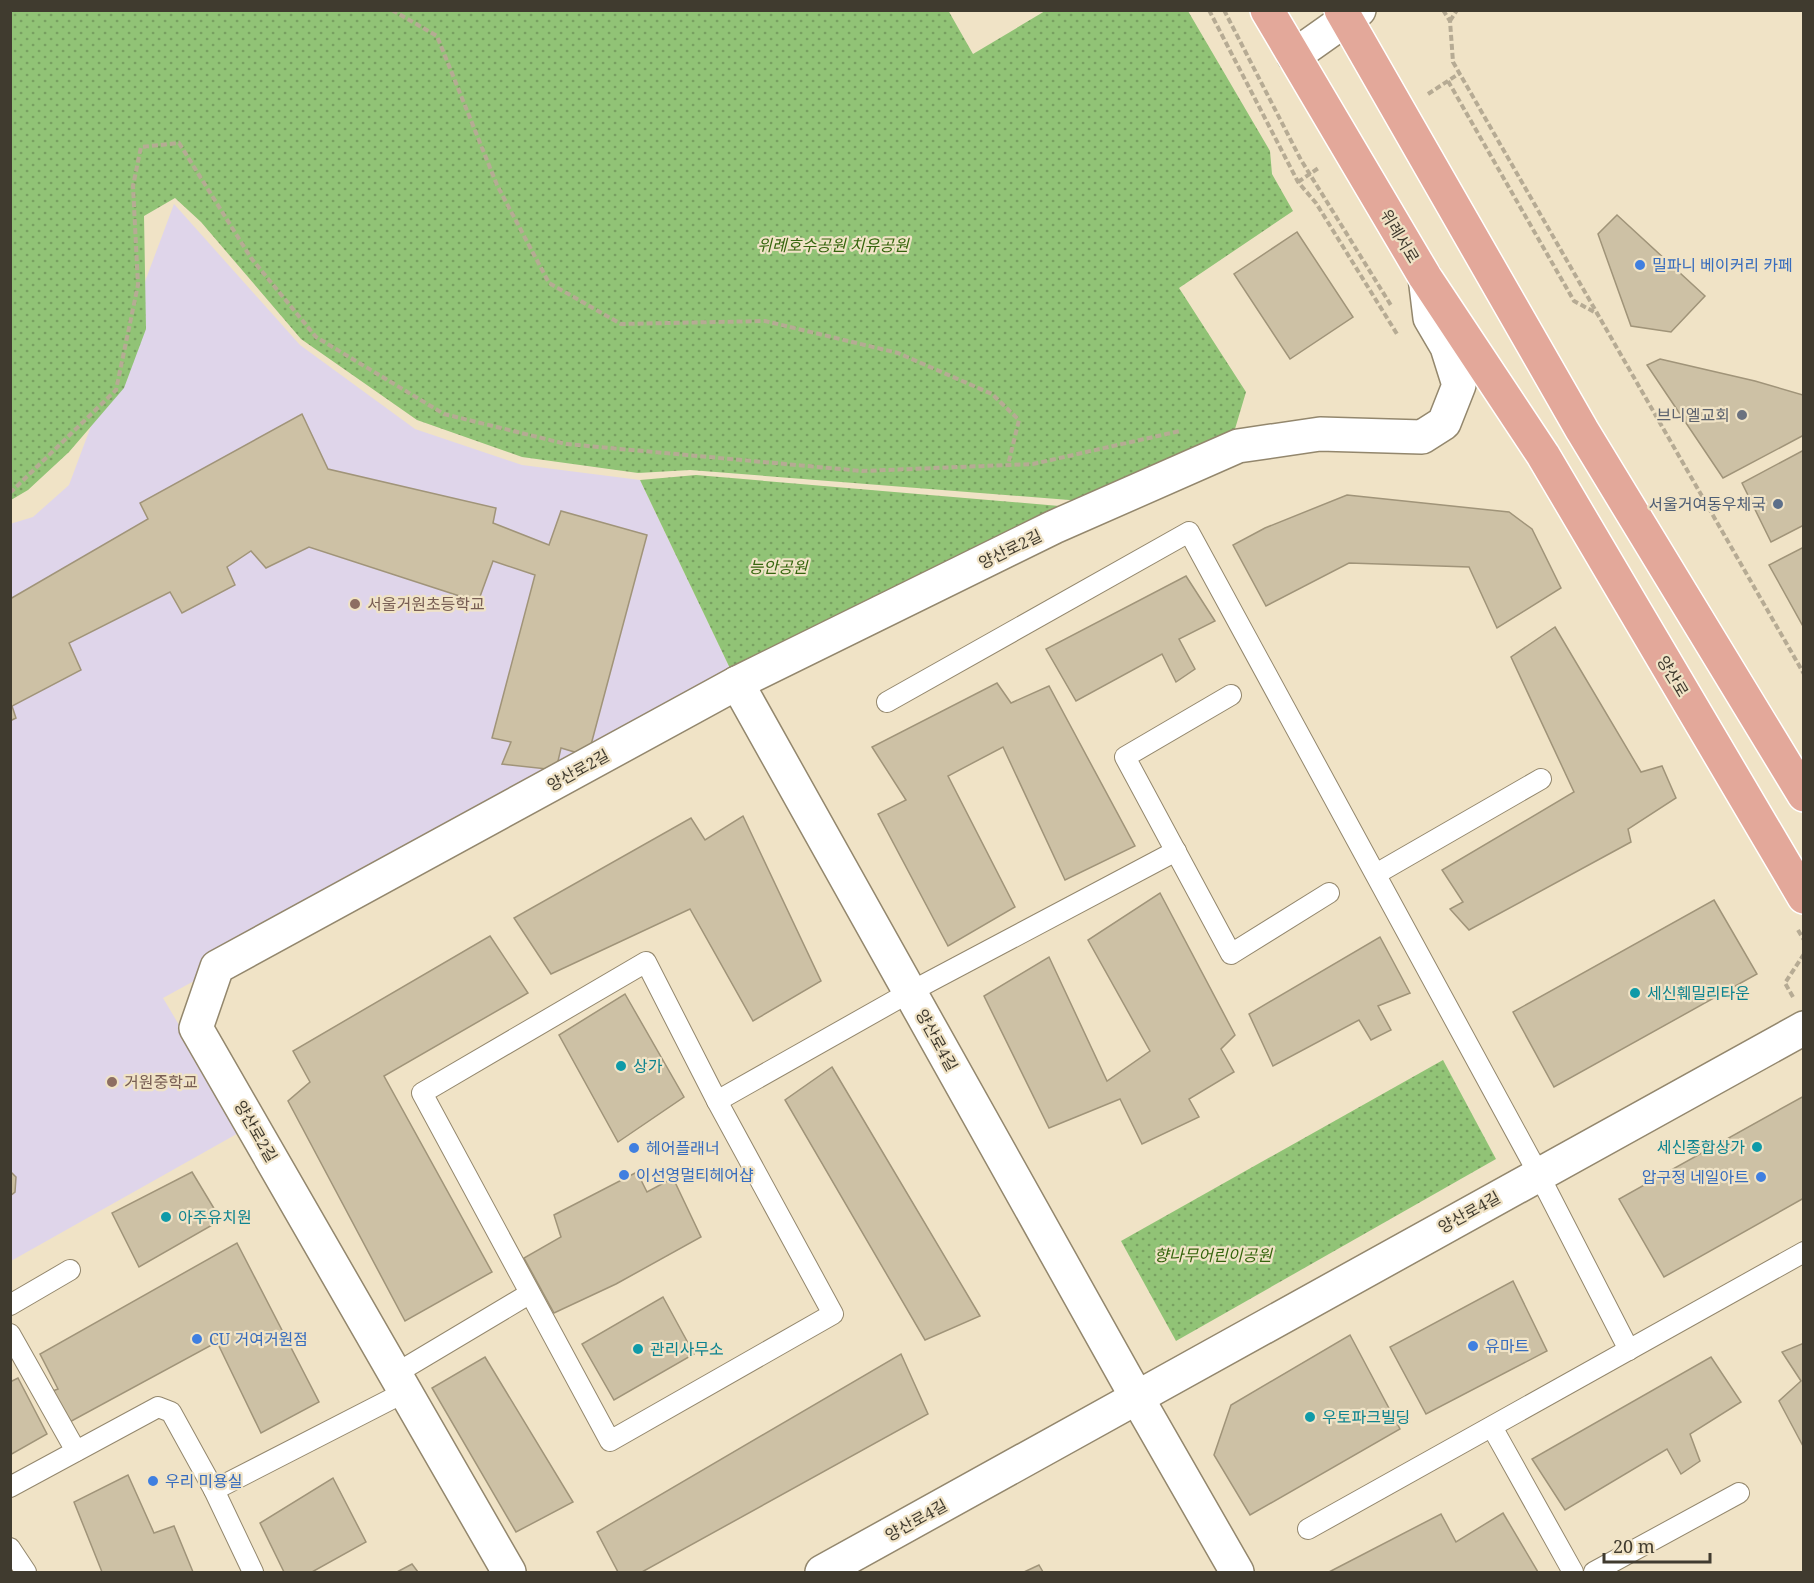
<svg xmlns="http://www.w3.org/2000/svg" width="1814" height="1583" font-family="'Noto Serif','Noto Sans KR',serif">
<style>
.education{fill:#dfd5ea}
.park{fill:url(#park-dots)}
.building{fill:#cdc1a5;stroke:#a09479;stroke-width:1.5}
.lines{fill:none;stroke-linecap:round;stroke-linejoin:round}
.service-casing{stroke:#93876d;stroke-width:22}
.minor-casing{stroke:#93876d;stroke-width:36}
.tertiary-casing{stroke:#93876d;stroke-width:36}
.primary-casing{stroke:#fff;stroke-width:36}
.path{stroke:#b6ab94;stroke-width:4;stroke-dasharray:6 3;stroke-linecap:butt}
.service{stroke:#fff;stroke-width:20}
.minor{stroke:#fff;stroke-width:33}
.tertiary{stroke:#fff;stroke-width:33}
.primary{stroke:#e3a89a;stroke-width:33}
.shop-dot{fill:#3f7fe0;stroke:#f0e3c6;stroke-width:2}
.worship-dot{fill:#6b7280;stroke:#f0e3c6;stroke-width:2}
.service-dot{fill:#5c6f8a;stroke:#f0e3c6;stroke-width:2}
.education-dot{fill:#8d6e63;stroke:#f0e3c6;stroke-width:2}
.culture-dot{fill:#0f9aa8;stroke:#f0e3c6;stroke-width:2}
.labels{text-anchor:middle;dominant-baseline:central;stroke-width:4.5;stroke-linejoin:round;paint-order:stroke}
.street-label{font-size:16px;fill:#403b2f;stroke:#f0e3c6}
.park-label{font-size:16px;font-style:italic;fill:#35650d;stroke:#f0e3c6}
.shop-label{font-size:16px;fill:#366cbe;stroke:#f0e3c6;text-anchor:start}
.worship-label{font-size:16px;fill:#5b616d;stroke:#f0e3c6;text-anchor:end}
.service-label{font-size:16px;fill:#4e5e75;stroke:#f0e3c6;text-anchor:end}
.education-label{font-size:16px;fill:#785e54;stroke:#f0e3c6;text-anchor:start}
.culture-label{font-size:16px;fill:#0d838f;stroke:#f0e3c6;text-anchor:start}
</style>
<defs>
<pattern id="park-dots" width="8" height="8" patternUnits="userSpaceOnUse" patternTransform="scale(1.5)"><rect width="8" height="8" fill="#91c376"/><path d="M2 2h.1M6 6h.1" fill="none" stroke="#78a061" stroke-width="1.8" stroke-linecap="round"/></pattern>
</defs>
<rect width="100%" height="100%" fill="#f0e3c6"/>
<polygon class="education" points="174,204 300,345 415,429 522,465 640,480 737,683 163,998 242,1131 11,1261 10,524 33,517 69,485"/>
<g class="park">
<polygon points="948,10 973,54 1045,11 1188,11 1270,151 1272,174 1293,211 1179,288 1246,392 1232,439 1082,501 690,470 638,473 522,457 417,420 301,339 201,222 175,198 144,216 146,329 124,388 69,452 28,490 11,500 11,11"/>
<polygon points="696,475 1094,509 737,683 640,480"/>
<polygon points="1443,1060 1496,1159 1176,1341 1121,1241"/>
</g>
<g class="building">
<polygon points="1617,215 1705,296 1671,332 1631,326 1598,234"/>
<polygon points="1297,232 1353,317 1290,359 1234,274"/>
<polygon points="1660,359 1755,381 1803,395 1804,435 1723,478 1647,365"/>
<polygon points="302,414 328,469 496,508 493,523 549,545 561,511 647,535 588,756 561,748 556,770 502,764 511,742 492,738 535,575 493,561 478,602 309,547 266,568 251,551 227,567 235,585 182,613 170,592 69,643 81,670 12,706 16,718 10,721 10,599 148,519 140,503"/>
<polygon points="1804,450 1804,525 1771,542 1742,483"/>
<polygon points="1347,495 1509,512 1532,529 1561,588 1497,628 1469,567 1349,563 1266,606 1233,545 1265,528"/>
<polygon points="1804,547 1804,628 1769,565"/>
<polygon points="1186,576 1215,621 1179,639 1195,669 1176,682 1162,654 1076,701 1046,649"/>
<polygon points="1555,627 1641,772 1662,766 1676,798 1628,829 1631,842 1469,930 1450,909 1463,902 1442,870 1574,792 1511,657"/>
<polygon points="997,683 1011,703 1049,686 1135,846 1065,880 1003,747 948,776 1015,907 948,946 878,814 906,800 872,747"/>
<polygon points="743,816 821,981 753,1021 690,909 551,974 514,918 691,818 705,840"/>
<polygon points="1160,893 1235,1035 1221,1049 1234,1072 1189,1099 1199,1117 1142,1144 1120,1099 1049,1128 984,996 1049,957 1107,1081 1150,1051 1088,940"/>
<polygon points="1714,900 1757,974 1554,1087 1513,1012"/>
<polygon points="490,936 528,993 384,1076 492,1272 405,1321 288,1101 310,1082 293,1051"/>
<polygon points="1380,937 1410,993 1378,1006 1391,1030 1371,1040 1359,1020 1273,1066 1249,1014"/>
<polygon points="625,994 684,1097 618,1142 559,1035"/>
<polygon points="832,1067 980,1316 925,1340 785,1100"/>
<polygon points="1804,1096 1804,1198 1664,1277 1619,1199"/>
<polygon points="10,1171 16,1177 15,1192 10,1196"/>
<polygon points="192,1172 221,1220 139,1267 112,1213"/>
<polygon points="637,1172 647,1192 673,1178 701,1237 616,1284 554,1313 524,1258 561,1237 554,1215"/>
<polygon points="237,1243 319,1402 261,1433 217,1342 66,1424 47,1393 58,1389 40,1354"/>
<polygon points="1513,1281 1547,1351 1426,1414 1390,1347"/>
<polygon points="663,1297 694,1354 614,1400 582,1344"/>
<polygon points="1350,1335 1400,1429 1250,1515 1214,1455 1231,1405"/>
<polygon points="1804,1343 1804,1448 1779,1401 1801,1381 1782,1352"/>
<polygon points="901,1354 928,1414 642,1572 618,1572 597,1532"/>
<polygon points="485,1357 573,1502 516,1532 432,1388"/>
<polygon points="1711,1357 1741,1402 1690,1434 1700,1461 1681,1474 1667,1449 1565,1510 1532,1459"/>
<polygon points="18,1378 47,1434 10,1455 10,1382"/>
<polygon points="128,1475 154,1533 174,1526 193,1572 102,1572 74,1502"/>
<polygon points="333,1478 366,1542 312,1572 284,1572 260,1523"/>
<polygon points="1503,1513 1538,1572 1329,1572 1441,1514 1456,1542"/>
<polygon points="412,1564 418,1572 397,1572"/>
<polygon points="1039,1565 1043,1572 1024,1572"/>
</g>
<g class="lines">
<g class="service-casing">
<g id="service">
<polyline points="1231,695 1125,757 1231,954 1329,893"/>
<polyline points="887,702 1189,532 1538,1173 1629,1350"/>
<polyline points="1376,874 1541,779"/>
<polygon points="646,962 717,1101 833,1314 610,1441 422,1093"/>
<polyline points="717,1101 910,992 1176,851"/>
<polyline points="10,1305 70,1270"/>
<polyline points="10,1334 76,1451"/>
<polyline points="395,1374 529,1294"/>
<polyline points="1492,1427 1573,1572"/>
<polyline points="10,1487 158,1407 171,1412 214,1490 253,1572"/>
<polyline points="214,1490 405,1392"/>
<polyline points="1308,1529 1804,1252"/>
<polyline points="10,1548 26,1572"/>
<polyline points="1594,1572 1739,1493"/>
</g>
</g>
<g class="minor-casing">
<g id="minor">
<polyline points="737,683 1136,1396 1237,1572"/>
<polyline points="509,1572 196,1028 217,967 737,683 1054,527 1238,446 1320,434 1422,437 1444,423 1459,385 1447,347 1430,318 1425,277"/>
<polyline points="822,1572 1804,1028"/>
</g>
</g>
<g class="tertiary-casing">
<polyline id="tertiary" points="1294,56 1359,10"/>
</g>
<g class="primary-casing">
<g id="primary">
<polyline points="1267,10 1425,277 1543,455 1804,897"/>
<polyline points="1341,10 1582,430 1804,795"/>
</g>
</g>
<g class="path">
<polyline points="392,10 437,36 497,185 549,283 621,324 765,321 898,353 992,394 1019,420 1008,465"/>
<polyline points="1209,10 1298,182 1316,203 1397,334"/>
<polyline points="1224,10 1301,160 1392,307"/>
<polyline points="1443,10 1450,21 1453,62 1804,674"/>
<polyline points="1450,21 1457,10"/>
<polyline points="1448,81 1574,301 1598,314"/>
<polyline points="1428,94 1460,73"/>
<polyline points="1298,182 1320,167"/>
<polyline points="10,493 116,390 138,285 133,186 141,147 179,143 251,258 316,337 444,414 566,444 862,471 1033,464 1180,431"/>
<polyline points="1798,930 1804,940"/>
<polyline points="1793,997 1785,983 1804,954"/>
</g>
<use href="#service" class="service"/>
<use href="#minor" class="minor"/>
<use href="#tertiary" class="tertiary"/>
<use href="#primary" class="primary"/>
</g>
<g class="shop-dot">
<circle cx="1640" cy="265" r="6"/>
<circle cx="634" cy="1148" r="6"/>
<circle cx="624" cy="1175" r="6"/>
<circle cx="1761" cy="1177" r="6"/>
<circle cx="197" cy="1339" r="6"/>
<circle cx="1473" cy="1346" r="6"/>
<circle cx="153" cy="1481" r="6"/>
</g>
<circle class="worship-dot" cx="1742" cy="415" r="6"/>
<circle class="service-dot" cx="1778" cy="504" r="6"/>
<g class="education-dot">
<circle cx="355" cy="604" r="6"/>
<circle cx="112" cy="1082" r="6"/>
</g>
<g class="culture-dot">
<circle cx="1635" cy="993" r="6"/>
<circle cx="621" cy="1066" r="6"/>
<circle cx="1757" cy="1147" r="6"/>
<circle cx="166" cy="1217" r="6"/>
<circle cx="638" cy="1349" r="6"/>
<circle cx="1310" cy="1417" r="6"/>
</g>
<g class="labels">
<g class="street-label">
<text transform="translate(1400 236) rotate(59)">위례서로</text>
<text transform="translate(1010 549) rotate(-26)">양산로2길</text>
<text transform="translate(1673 676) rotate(59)">양산로</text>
<text transform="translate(578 770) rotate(-29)">양산로2길</text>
<text transform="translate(937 1040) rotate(61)">양산로4길</text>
<text transform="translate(256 1131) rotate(60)">양산로2길</text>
<text transform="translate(1469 1212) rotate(-29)">양산로4길</text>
<text transform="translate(916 1520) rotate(-29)">양산로4길</text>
</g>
<g class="park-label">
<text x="833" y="245">위례호수공원 치유공원</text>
<text x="778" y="567">능안공원</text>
<text x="1213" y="1255">향나무어린이공원</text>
</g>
<g class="shop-label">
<text x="1652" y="265">밀파니 베이커리 카페</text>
<text x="646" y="1148">헤어플래너</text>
<text x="636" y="1175">이선영멀티헤어샵</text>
<text x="1749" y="1177" text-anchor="end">압구정 네일아트</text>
<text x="209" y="1339">CU 거여거원점</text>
<text x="1485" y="1346">유마트</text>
<text x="165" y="1481">우리 미용실</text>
</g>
<g class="worship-label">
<text x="1730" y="415">브니엘교회</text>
</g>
<g class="service-label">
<text x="1766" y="504">서울거여동우체국</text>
</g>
<g class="education-label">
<text x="367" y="604">서울거원초등학교</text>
<text x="124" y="1082">거원중학교</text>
</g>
<g class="culture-label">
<text x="1647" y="993">세신훼밀리타운</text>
<text x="633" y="1066">상가</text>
<text x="1745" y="1147" text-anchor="end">세신종합상가</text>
<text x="178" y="1217">아주유치원</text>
<text x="650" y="1349">관리사무소</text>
<text x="1322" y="1417">우토파크빌딩</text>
</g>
</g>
<rect width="1814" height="1583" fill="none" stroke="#403b2f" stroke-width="24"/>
<path d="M1604 1553v9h106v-9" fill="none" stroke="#403b2f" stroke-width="3"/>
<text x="1613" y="1553" font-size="18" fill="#403b2f" stroke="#f0e3c6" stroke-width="4.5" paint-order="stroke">20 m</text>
</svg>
